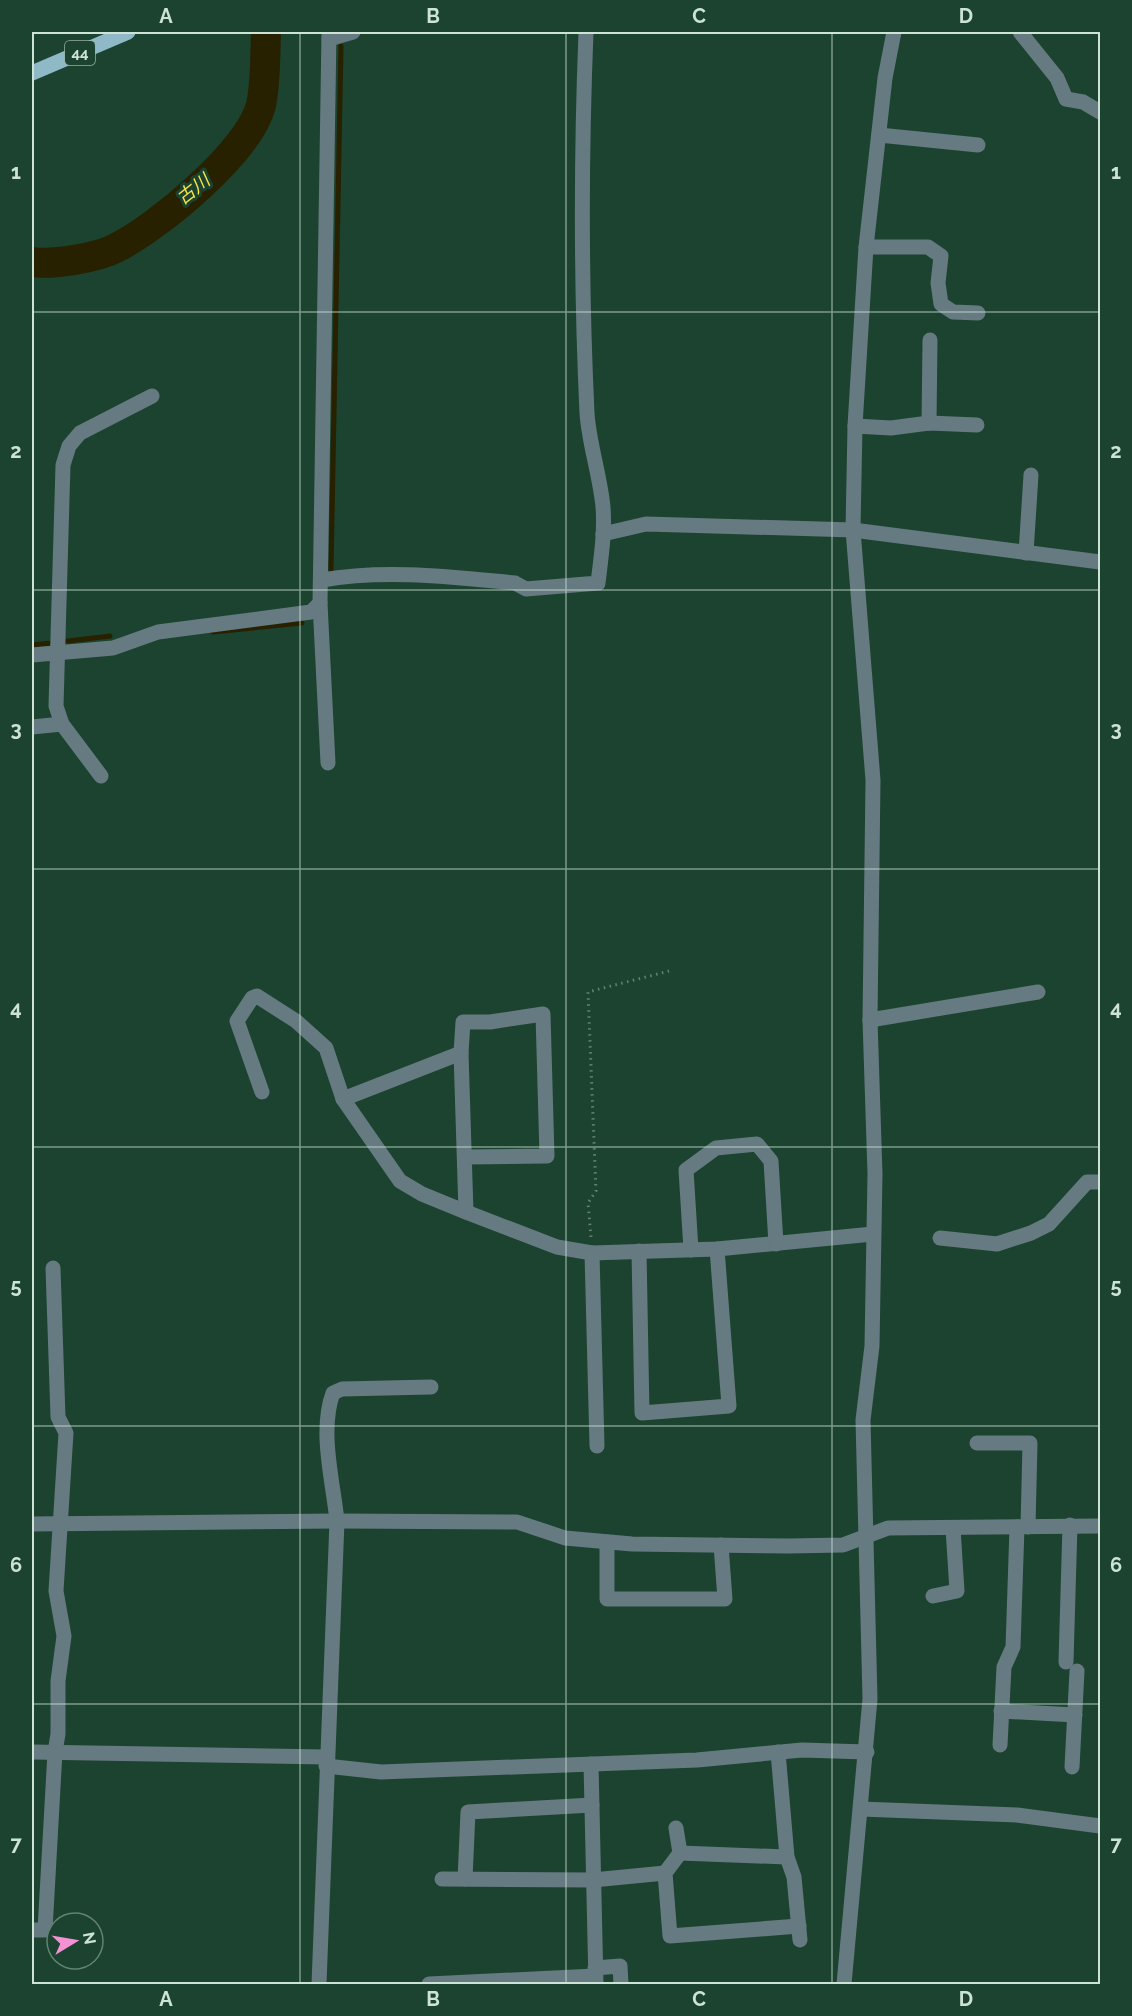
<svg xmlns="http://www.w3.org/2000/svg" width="1132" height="2016" font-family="Raleway,'Noto Sans JP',sans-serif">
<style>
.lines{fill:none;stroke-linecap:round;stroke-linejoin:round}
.stream{stroke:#272100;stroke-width:5}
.river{stroke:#272100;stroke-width:30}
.path{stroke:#628372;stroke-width:3;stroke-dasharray:1.5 4.5;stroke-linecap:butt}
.minor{stroke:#667a81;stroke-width:15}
.major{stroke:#8fb9c7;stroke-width:15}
.grid{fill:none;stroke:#cde3d6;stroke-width:1.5;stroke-opacity:0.55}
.labels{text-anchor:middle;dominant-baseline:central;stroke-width:6;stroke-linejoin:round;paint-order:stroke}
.shield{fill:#1b432f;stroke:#98b3a4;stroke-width:1.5}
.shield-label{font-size:15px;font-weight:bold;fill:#cde3d6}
.water-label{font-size:18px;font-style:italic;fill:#fbe347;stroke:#1b432f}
.neatline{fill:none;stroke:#cde3d6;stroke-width:2}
.grid-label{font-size:20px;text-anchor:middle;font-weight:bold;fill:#cde3d6}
</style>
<rect width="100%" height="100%" fill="#1b432f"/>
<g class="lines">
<g class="stream">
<polyline points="331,569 341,46"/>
<polyline points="213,632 302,623"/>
<polyline points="68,641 110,636"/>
<polyline points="32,645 52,643"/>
</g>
<path class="river" d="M32 262C53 265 97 258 116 248 158 227 250 151 261 105 266 82 265 55 266 32"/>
<polyline class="path" points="591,1237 588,1203 596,1191 588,992 669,971"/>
<g class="minor">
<polyline points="1020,32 1057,78 1066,99 1083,102 1100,112"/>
<polyline points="329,39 353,32"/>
<polyline points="879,135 978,145"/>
<polyline points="866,247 928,247 941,256 938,283 941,304 953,312 978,313"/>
<polyline points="929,423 930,340"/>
<polyline points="855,426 891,428 929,423 977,425"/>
<polyline points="603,534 646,524 853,530 1100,562"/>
<polyline points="1026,553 1031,475"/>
<path d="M322 580C386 569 451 577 515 583L526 589 598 583C601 558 605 532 603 507 600 475 589 444 587 413 581 286 581 158 586 32"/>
<polyline points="320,603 328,763"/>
<polyline points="32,655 113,648 158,632 311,612 320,603 329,32"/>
<polyline points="32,727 62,724"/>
<polyline points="101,776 62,724 56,706 63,465 69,446 80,433 152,396"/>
<polyline points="870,1020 1038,992"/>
<polyline points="262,1092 237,1021 252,998 257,996 296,1021 326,1048 343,1099 400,1181 422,1194 466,1212 557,1247 592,1253 717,1249 873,1234"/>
<polyline points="343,1099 461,1053"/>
<polyline points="466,1157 547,1156 543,1014 490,1022 463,1022 461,1053 466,1212"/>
<polyline points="940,1238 997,1244 1031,1233 1049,1224 1087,1182 1100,1182"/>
<polyline points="691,1250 686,1170 716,1148 757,1144 771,1161 776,1244"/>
<polyline points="639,1251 642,1413 729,1406 717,1249"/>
<polyline points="592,1253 597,1446"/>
<polyline points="977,1443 1030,1443 1028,1527"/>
<polyline points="32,1524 337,1521 517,1522 565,1538 632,1544 789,1546 843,1545 888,1528 1100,1526"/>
<polyline points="607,1542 607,1599 725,1599 721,1545"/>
<polyline points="933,1596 957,1591 953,1528"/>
<polyline points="1066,1662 1070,1525"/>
<polyline points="1001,1711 1075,1715"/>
<polyline points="1000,1745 1004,1667 1013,1647 1017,1527"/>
<polyline points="32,1752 326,1757"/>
<polyline points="778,1752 787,1857 794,1877 800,1940"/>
<polyline points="591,1764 596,1984"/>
<polyline points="326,1766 381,1772 697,1760 802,1750 867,1752"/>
<polyline points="1072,1767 1077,1671"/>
<polyline points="861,1809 1017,1815 1100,1826"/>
<polyline points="676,1828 680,1853 665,1873 670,1936 799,1926"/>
<polyline points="680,1853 787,1857"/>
<polyline points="442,1879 593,1880 665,1873"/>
<polyline points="465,1879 468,1812 592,1805"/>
<polyline points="32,1930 45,1930 55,1752 58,1734 58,1681 64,1636 56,1591 66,1433 58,1417 53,1268"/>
<polyline points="595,1968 620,1966 621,1984"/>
<path d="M319 1984 337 1521C333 1481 319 1431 333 1393L342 1389 431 1387"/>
<polyline points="429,1984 595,1976"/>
<polyline points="844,1984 870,1699 863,1420 872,1346 875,1174 870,1020 873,780 853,530 855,426 866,247 885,78 894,32"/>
</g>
<polyline class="major" points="32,73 128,32"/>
</g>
<path class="grid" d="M300 32V1984M566 32V1984M832 32V1984M32 312H1100M32 590H1100M32 869H1100M32 1147H1100M32 1426H1100M32 1704H1100"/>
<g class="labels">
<rect class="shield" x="65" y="41" width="30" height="24" rx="4.5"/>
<g class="shield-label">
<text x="80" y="53">44</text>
</g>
<g class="water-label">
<text transform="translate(193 189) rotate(-38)">古川</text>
</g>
</g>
<rect width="1132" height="2016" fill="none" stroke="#1b432f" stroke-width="66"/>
<g transform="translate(75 1941) rotate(79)"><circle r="28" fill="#1b432f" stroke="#628372" stroke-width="1.5"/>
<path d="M0-4.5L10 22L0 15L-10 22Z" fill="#f491d4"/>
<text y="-9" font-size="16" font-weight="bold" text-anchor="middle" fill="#cde3d6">N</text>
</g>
<rect x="33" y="33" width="1066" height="1950" class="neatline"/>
<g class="grid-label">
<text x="166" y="23">A</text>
<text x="433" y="23">B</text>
<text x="699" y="23">C</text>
<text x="966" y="23">D</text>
<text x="16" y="179">1</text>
<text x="1116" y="179">1</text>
<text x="16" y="458">2</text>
<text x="1116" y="458">2</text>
<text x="16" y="736">3</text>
<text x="1116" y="736">3</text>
<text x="16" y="1015">4</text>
<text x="1116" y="1015">4</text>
<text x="16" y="1293">5</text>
<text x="1116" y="1293">5</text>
<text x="16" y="1572">6</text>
<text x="1116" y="1572">6</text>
<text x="16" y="1851">7</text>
<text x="1116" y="1851">7</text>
<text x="166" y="2006">A</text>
<text x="433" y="2006">B</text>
<text x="699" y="2006">C</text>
<text x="966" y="2006">D</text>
</g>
</svg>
